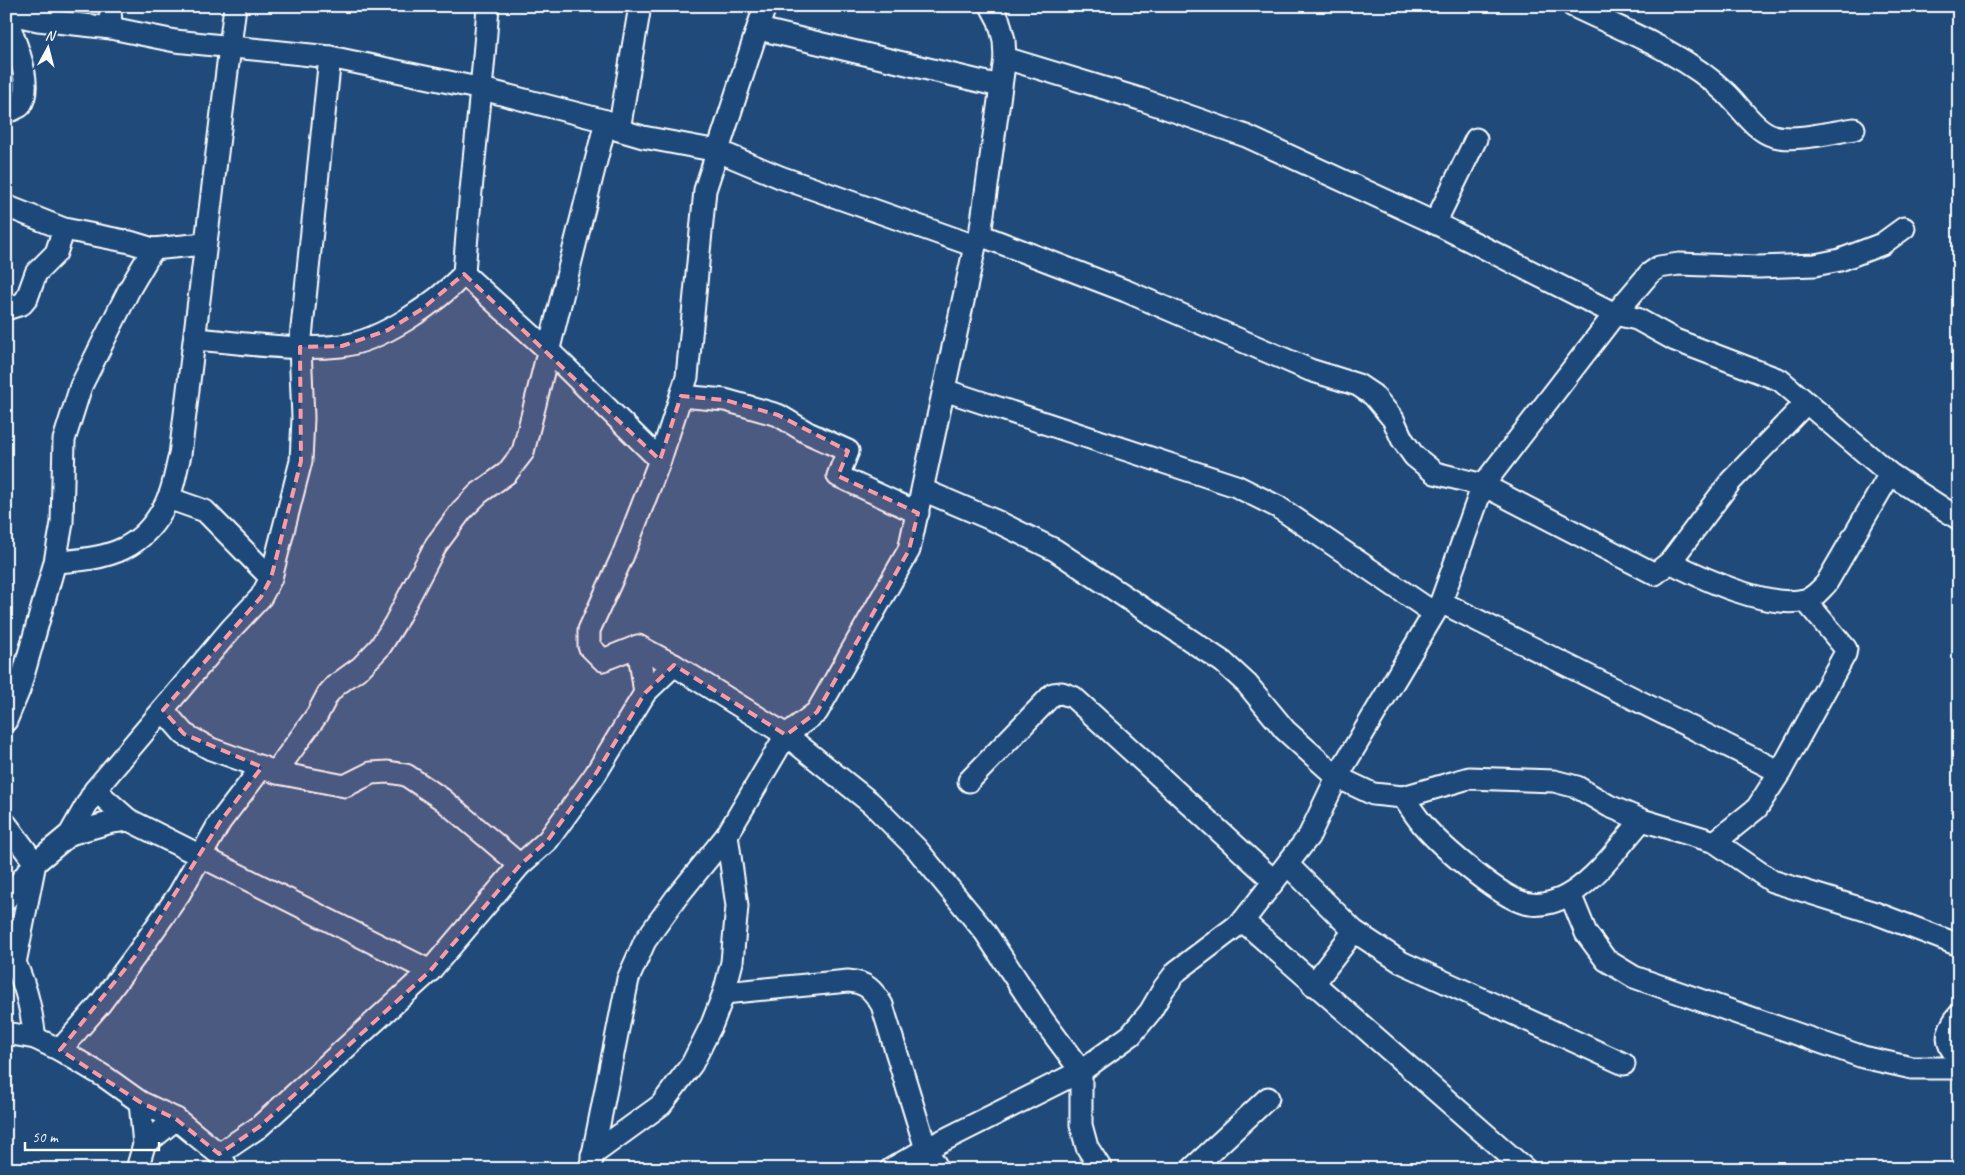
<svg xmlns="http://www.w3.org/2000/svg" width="1965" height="1175" font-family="Caveat,sans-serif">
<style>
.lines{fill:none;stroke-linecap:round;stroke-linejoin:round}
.minor-casing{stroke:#fff;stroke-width:25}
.minor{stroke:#1f4a7a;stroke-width:21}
.marked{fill:#ff9aa2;fill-opacity:0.2;stroke:#ff9aa2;stroke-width:4;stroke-dasharray:10 6;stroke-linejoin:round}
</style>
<rect width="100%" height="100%" fill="#1f4a7a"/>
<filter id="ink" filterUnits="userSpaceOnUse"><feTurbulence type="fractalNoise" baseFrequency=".02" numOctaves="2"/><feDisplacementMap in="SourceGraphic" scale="10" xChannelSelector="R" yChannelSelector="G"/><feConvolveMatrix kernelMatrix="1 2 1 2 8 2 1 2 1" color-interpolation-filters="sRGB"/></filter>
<g filter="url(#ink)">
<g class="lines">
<g class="minor-casing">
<g id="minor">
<polyline points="110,6 111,28"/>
<polyline points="765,6 705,190 687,377 660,460 623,555 589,630 589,646 603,660 638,646 674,665 786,735 871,803 916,848 985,932 1043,1020 1081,1071 1081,1125 1087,1147 1101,1169"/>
<path d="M1573 6C1623 30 1686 54 1726 93 1740 106 1755 131 1774 136 1794 142 1833 132 1854 129"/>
<polyline points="6,13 38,20 111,28 175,41 330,57 482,89 606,121 619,130 643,137 718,151 780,177 975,246"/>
<path d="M6 17C14 40 35 84 20 106L12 110 6 109"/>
<polyline points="759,29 1000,86"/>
<polyline points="1005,58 1140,99 1246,136 1435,223 1615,314 1637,319 1675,340 1780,380 1890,474 1959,519"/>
<polyline points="619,130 640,6"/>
<polyline points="6,206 64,229 130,242 153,249 204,244"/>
<polyline points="1435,223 1476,139"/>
<polyline points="980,235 1126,291 1310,370 1358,385 1373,395 1393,419 1402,439 1414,456 1435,473 1483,485 1655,574 1670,562 1731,481 1806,403"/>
<polyline points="464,274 549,351 660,460"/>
<polyline points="6,309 22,304 27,298 36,273 56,253 64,229"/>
<path d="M196 339C243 343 293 351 341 346 382 341 436 303 464 274 470 184 482 96 488 6"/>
<polyline points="944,390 1236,486 1278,507 1434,613"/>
<polyline points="681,396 725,400 778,415 808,433 848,451 838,476 918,513"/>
<polyline points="923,490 998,522 1055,550 1223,662 1247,684 1285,730 1337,777 1373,794 1403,797 1469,778 1554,781 1577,787 1609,806 1642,820 1715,842 1772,881 1875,913 1959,945"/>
<polyline points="168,498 205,511 271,578"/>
<path d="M55 562C109 559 144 551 168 499 174 486 176 469 180 455L235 6"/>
<path d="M1670 562C1704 579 1767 609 1805 600 1814 598 1820 590 1826 584L1890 474"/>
<polyline points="1441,602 1780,772"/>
<polyline points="638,646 645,693"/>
<polyline points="163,710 184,734 211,749 278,773 345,786 371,773 388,772 406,775 442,799 520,865"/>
<polyline points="6,721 19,690 55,562 62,523 64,440 81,386 130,288 153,249"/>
<polyline points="278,773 283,762 317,715 328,694 335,686 361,667 380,647 395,623 436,545 462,510 479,493 507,473 523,452 606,121"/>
<polyline points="969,781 1053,694 1062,693 1073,697 1274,881"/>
<path d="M1403 797C1409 806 1416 816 1423 825 1441 846 1504 902 1530 904 1543 906 1559 901 1570 894 1599 876 1620 845 1642 820"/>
<polyline points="129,820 430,971"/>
<polyline points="6,824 35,863 15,963"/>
<polyline points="70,834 112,822 129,820 95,790"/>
<polyline points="1715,842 1757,808 1780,772 1845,654 1846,649 1805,600"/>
<polyline points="1288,865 1354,931 1401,962 1624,1064"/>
<polyline points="1570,894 1586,933 1606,960 1634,977 1863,1057 1912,1068 1959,1068"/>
<polyline points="6,899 35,863 70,834 95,790 231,629 261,597 271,578 301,461 303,418 300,347 330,57"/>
<polyline points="1243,921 1525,1169"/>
<path d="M9 950C25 982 30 1002 35 1038"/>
<polyline points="1313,985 1354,931"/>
<path d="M724 993 848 981C866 982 873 990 882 1005L926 1149 938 1169"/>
<path d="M1959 1015C1946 1030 1943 1043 1959 1058"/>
<polyline points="6,1033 35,1038 60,1050 105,1077 140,1102 176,1119 219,1154 228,1169"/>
<polyline points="60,1050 100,1004 137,954 179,894 220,822 262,767"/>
<polyline points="144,1145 176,1119"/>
<polyline points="219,1154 259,1127 430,971 520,865 548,840 595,775 645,693 674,665"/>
<polyline points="592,1155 661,1105 692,1064 712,1024 724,993 732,962 737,906 727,835"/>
<polyline points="137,1169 144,1145 140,1102"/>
<polyline points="590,1169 628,979 645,941 676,898 727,835 786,735 817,712 909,550 975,246 980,235 1005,58 1004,40 999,21 991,6"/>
<polyline points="891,1169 926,1149 1081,1071 1131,1035 1150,1012 1164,988 1177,971 1243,921 1309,836 1337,777 1441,602 1483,485 1615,314 1649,274 1659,267 1679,264 1759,267 1815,265 1840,260 1882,244 1904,228"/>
<polyline points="1192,1169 1268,1098"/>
</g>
</g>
<use href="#minor" class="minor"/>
</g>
</g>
<path class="marked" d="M464 274 660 460 681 396 725 400 778 415 848 451 838 476 918 513 909 550 817 712 786 735 674 665 645 693 595 775 548 840 520 865 430 971 259 1127 219 1154 176 1119 140 1102 60 1050 137 954 220 822 262 767 184 734 163 710 261 597 271 578 301 461 300 347 342 346 388 330 422 309Z"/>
<rect width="1965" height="1175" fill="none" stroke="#1f4a7a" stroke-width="25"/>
<rect x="12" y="12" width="1940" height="1150" fill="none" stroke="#fff" stroke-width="2" filter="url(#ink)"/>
<g transform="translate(48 48) rotate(7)" stroke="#1f4a7a" stroke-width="4" paint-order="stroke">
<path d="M0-4L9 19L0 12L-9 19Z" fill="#ffffff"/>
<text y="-8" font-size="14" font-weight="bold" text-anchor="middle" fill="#ffffff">N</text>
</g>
<path d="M25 1142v8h134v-8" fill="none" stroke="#ffffff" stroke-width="2.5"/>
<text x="32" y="1142" font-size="15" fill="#ffffff" stroke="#1f4a7a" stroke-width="4" paint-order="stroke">50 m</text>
</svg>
